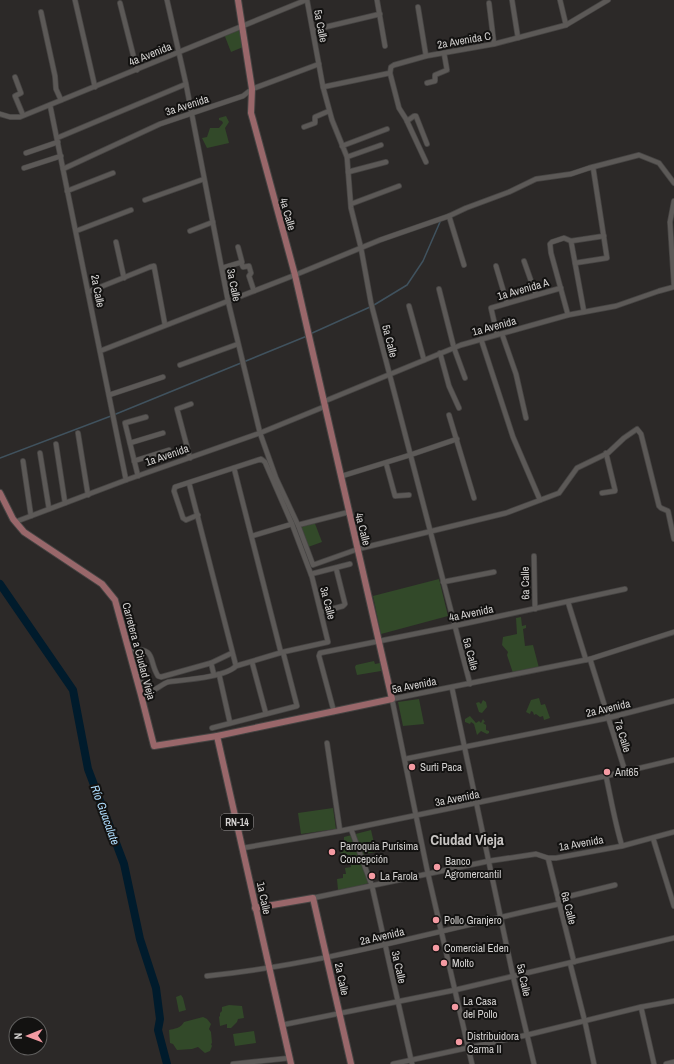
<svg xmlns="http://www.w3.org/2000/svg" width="674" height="1064" font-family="'Archivo Narrow',sans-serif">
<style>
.green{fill:#324929}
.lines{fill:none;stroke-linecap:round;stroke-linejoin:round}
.stream{stroke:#40525e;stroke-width:1.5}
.river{stroke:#001b2c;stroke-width:8}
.minor-casing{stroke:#464443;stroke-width:6}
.major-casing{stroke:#464443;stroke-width:8}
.minor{stroke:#5c5957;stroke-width:4.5}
.major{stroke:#99676a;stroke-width:6}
.poi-dot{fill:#f49aa2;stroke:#131211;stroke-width:1.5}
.labels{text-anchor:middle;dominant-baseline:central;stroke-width:4;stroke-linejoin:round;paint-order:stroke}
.shield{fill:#131211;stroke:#9a9897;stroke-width:1}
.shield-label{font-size:10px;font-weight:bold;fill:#d4d2d1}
.street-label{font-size:11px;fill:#d4d2d1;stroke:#131211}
.poi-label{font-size:11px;fill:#d4d2d1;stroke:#131211;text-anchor:start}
.water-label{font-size:12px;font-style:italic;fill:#afddfe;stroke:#131211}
.district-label{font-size:15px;font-weight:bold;fill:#c8c5c3;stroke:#131211}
</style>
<rect width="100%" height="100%" fill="#2c2928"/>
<g class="green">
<polygon points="242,27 243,47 231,52 224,34"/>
<polygon points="226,116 229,122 225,128 229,143 207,148 202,138 207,137 210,128 219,128 223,123 222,121 219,120 219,118"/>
<polygon points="314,521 322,542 308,547 300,526"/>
<polygon points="439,579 448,616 381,634 373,596"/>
<polygon points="521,617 522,626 526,625 526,628 523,629 525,646 533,645 539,668 513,673 507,655 508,652 502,645 503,637 517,634 516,618"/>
<polygon points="374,661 375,664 380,663 381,671 357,675 355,667 356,665"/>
<polygon points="539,698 541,705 545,704 550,718 544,720 543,716 540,717 536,714 534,715 533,712 531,711 530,714 526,712 531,700"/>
<polygon points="419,699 424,724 403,726 398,702"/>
<polygon points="483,700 486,702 487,707 482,713 479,712 476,703 479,702 481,704"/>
<polygon points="470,716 476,723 479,721 481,723 483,719 485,722 483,723 486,725 486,730 489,731 489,733 487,734 481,731 477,735 474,724 471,722 470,724 465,722 465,719"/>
<polygon points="333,808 336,829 301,834 298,813"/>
<polygon points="371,830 376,852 364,854 372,882 356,887 338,890 337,879 343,878 343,874 346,874 345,868 351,867 349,855 341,854 339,845 344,843 344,837"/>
<polygon points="181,995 183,998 186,1010 179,1012 176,997"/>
<polygon points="229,1005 242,1006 244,1018 238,1019 237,1022 231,1028 227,1028 227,1024 220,1026 219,1017 220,1016 220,1013 222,1011 222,1007"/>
<path d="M203 1017 207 1019 211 1024 209 1029 211 1032 212 1043 211 1044 212 1046 210 1051 205 1053 198 1047 192 1049 177 1050 173 1044 170 1043 169 1030C174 1029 181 1028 184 1022Z"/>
<polygon points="254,1031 256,1043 235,1046 233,1034"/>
</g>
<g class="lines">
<g class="stream">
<polyline points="374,305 407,285 423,261 440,222"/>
<polyline points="310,334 370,307"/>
<polyline points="0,458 111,416 307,336"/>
</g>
<polyline class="river" points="0,584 73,690 88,769 124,864 140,939 156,988 160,1019 158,1030 167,1064"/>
<g class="minor-casing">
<g id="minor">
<polyline points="75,0 95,87"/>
<polyline points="167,0 186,84 228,301 260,433 276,478 298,525 313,565 358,549 506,513 559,493 577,468 608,453 624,438 637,429 641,434 659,506 661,508 668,511 674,539"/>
<polyline points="307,0 323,87 332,120 347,157 351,208 361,248 371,303 470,684"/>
<polyline points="377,0 385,46"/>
<polyline points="512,0 518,38"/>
<polyline points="560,0 566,25"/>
<polyline points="120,3 137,70"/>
<polyline points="489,3 494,44"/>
<polyline points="418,7 426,56"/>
<polyline points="41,12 55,76 56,89 61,100"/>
<polyline points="313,30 380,14"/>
<polyline points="390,73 399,108 406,119 426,162"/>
<polyline points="15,77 21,93 15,96 23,115"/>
<polyline points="427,83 435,81 435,75 447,70 444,53"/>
<polyline points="323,87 390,73 391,67 394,65 426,56 494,44 566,25 608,0"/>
<polyline points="50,105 126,480"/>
<polyline points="0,114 10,117 20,117 306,0"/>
<polyline points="407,121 414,116 416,116 427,144"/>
<polyline points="304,127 315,123 315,117 329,111"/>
<polyline points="57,138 186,84"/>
<polyline points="342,146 387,129"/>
<polyline points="26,153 58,142"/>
<polyline points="347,157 381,145"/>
<polyline points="24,168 61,156"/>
<polyline points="63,169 160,124 243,96 252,89 319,64"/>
<polyline points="348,172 386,162"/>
<polyline points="67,191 113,173"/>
<polyline points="145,200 204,179"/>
<polyline points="674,201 670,222 674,285"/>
<polyline points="351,204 399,186"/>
<polyline points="449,216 464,265"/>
<polyline points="76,231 131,210"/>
<polyline points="190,231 213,222"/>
<polyline points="571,241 584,312"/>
<polyline points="116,242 124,278"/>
<polyline points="524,261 536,295"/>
<polyline points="241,263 243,267 249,266 251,273 249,276 254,291"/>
<polyline points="575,263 607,258 593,167"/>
<polyline points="496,266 507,303"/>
<polyline points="222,268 242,262 238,247"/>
<polyline points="439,289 454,348 465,378"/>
<polyline points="88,292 150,267 154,266 165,325"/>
<polyline points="409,306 424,360"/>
<polyline points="568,315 551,253 550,244 552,242 564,238 571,241 604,236"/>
<polyline points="497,334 491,308 561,288"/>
<polyline points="502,334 516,374 526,418"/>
<polyline points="481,339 513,437 540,500"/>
<polyline points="100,351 295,275 380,240 449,216 466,208 509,192 536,179 571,174 589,168 639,155 659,163 674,183"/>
<polyline points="440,353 449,386 459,408"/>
<polyline points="180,365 238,344"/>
<polyline points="109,395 163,377"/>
<polyline points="325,401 461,345 568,315 616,306 659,291 674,287"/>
<polyline points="449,415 474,498"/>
<polyline points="78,433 88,495"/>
<polyline points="130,443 163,433"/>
<polyline points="56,444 65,503"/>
<polyline points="40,453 49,509"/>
<polyline points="190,458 177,409 191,404"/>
<polyline points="23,461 31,516"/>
<polyline points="134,461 169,450"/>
<polyline points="386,463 395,496 409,495"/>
<polyline points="234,468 281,653"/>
<polyline points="138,476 125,423 146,417"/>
<polyline points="342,476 410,455 457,439"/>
<polyline points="189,483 236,666"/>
<polyline points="602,493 615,491 615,490 606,453"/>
<polyline points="15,522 126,480 260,433 326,406"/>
<polyline points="298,525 349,512"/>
<polyline points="252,536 292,524"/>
<polyline points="534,556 535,609"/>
<polyline points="311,574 350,564"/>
<polyline points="443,582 494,572"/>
<polyline points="568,602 586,660"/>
<polyline points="321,612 343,606 345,604 336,568"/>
<path d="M132 649C157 649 148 660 158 676L161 677 211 663 232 653"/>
<path d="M134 649C140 658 137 692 151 691 156 690 162 684 168 682 184 680 226 677 236 666L283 652 328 642 312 577 292 524 265 462 261 459 175 487 174 491 183 518 186 520 198 515"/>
<polyline points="590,659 625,771"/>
<polyline points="252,662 266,714"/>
<polyline points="211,663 214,675"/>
<polyline points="219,674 230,723"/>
<polyline points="452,688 513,976 534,1064"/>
<polyline points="334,712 319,656 320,653 454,626 625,589"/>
<polyline points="212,728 297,706 283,652"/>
<polyline points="327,743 340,831"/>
<polyline points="405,759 608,718 674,701"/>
<path d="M606 776C611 799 615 823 622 846"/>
<polyline points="351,829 372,886 412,1064"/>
<polyline points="653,838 674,906"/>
<polyline points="243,848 340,831 606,776 674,760"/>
<polyline points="548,858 574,962"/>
<polyline points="313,898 489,861 536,854 548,858 556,858 622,846 674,832"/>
<polyline points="558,899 615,885"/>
<polyline points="570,963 585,1022 594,1064"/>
<path d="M207 976C325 964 443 929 559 904"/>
<polyline points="641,1007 654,1064"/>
<polyline points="282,1025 455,990 674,938"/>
<polyline points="233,1064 290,1058"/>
<polyline points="393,1064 527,1035 641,1007 674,1001"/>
<polyline points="472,1064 428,874 392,699 590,659 674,632"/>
<polyline points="666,1064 674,1062"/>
</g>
</g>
<g class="major-casing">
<g id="major">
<polyline points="0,493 13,519 24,532 102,584 115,600 141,695 154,746 217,736 392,699 295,275 253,120 251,113 252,89 238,0"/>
<polyline points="217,736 291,1064"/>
<polyline points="255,908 313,898 351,1064"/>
</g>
</g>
<use href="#minor" class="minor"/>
<use href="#major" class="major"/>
</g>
<g class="poi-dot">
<circle cx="412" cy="767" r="4"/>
<circle cx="607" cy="772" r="4"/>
<circle cx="332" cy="852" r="4"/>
<circle cx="437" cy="867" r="4"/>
<circle cx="372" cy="876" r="4"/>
<circle cx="436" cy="920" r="4"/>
<circle cx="436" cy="948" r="4"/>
<circle cx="444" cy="963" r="4"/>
<circle cx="455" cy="1007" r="4"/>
<circle cx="459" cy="1042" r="4"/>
</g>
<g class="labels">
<rect class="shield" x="221" y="814" width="32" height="16" rx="3"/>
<g class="shield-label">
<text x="237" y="822">RN-14</text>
</g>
<g class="street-label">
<text transform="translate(321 26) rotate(79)">5a Calle</text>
<text transform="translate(464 40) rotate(-10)">2a Avenida C</text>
<text transform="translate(150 54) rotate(-22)">4a Avenida</text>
<text transform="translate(187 105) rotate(-18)">3a Avenida</text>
<text transform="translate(288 214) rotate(74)">4a Calle</text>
<text transform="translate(234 285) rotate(79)">3a Calle</text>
<text transform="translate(523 289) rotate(-16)">1a Avenida A</text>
<text transform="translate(98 291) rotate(79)">2a Calle</text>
<text transform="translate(494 326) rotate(-15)">1a Avenida</text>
<text transform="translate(390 341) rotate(76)">5a Calle</text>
<text transform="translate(167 455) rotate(-19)">1a Avenida</text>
<text transform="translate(363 529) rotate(76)">4a Calle</text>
<text transform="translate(525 583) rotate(-91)">6a Calle</text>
<text transform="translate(328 603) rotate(76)">3a Calle</text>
<text transform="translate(471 613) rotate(-12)">4a Avenida</text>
<text transform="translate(139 651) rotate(75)">Carretera a Ciudad Vieja</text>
<text transform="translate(471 654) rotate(75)">5a Calle</text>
<text transform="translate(414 685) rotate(-11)">5a Avenida</text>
<text transform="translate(608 708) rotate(-13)">2a Avenida</text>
<text transform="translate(623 736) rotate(73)">7a Calle</text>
<text transform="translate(457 798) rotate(-11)">3a Avenida</text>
<text transform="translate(581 843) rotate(-10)">1a Avenida</text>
<text transform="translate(264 898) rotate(78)">1a Calle</text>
<text transform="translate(569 908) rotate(76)">6a Calle</text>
<text transform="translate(382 936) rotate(-13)">2a Avenida</text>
<text transform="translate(399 967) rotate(77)">3a Calle</text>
<text transform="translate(342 979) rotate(78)">2a Calle</text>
<text transform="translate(524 980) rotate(78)">5a Calle</text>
</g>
<g class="poi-label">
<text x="420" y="767">Surti Paca</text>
<text x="615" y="772">Ant65</text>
<text x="340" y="846">Parroquia Purísima<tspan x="340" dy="13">Concepción</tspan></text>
<text x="445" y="861">Banco<tspan x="445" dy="13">Agromercantil</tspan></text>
<text x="380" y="876">La Farola</text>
<text x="444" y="920">Pollo Granjero</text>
<text x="444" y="948">Comercial Eden</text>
<text x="452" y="963">Molto</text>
<text x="463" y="1001">La Casa<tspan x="463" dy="13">del Pollo</tspan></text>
<text x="467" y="1036">Distribuidora<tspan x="467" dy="13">Carma II</tspan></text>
</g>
<g class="water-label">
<text transform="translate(105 815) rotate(70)">Río Guacalate</text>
</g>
<g class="district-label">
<text x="467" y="839">Ciudad Vieja</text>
</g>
</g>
<g transform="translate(28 1036) rotate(269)"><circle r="19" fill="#131211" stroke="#605f5e"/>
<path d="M0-3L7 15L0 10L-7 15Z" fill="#f49aa2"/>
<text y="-6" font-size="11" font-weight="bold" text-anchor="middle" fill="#d4d2d1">N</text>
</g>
</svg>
